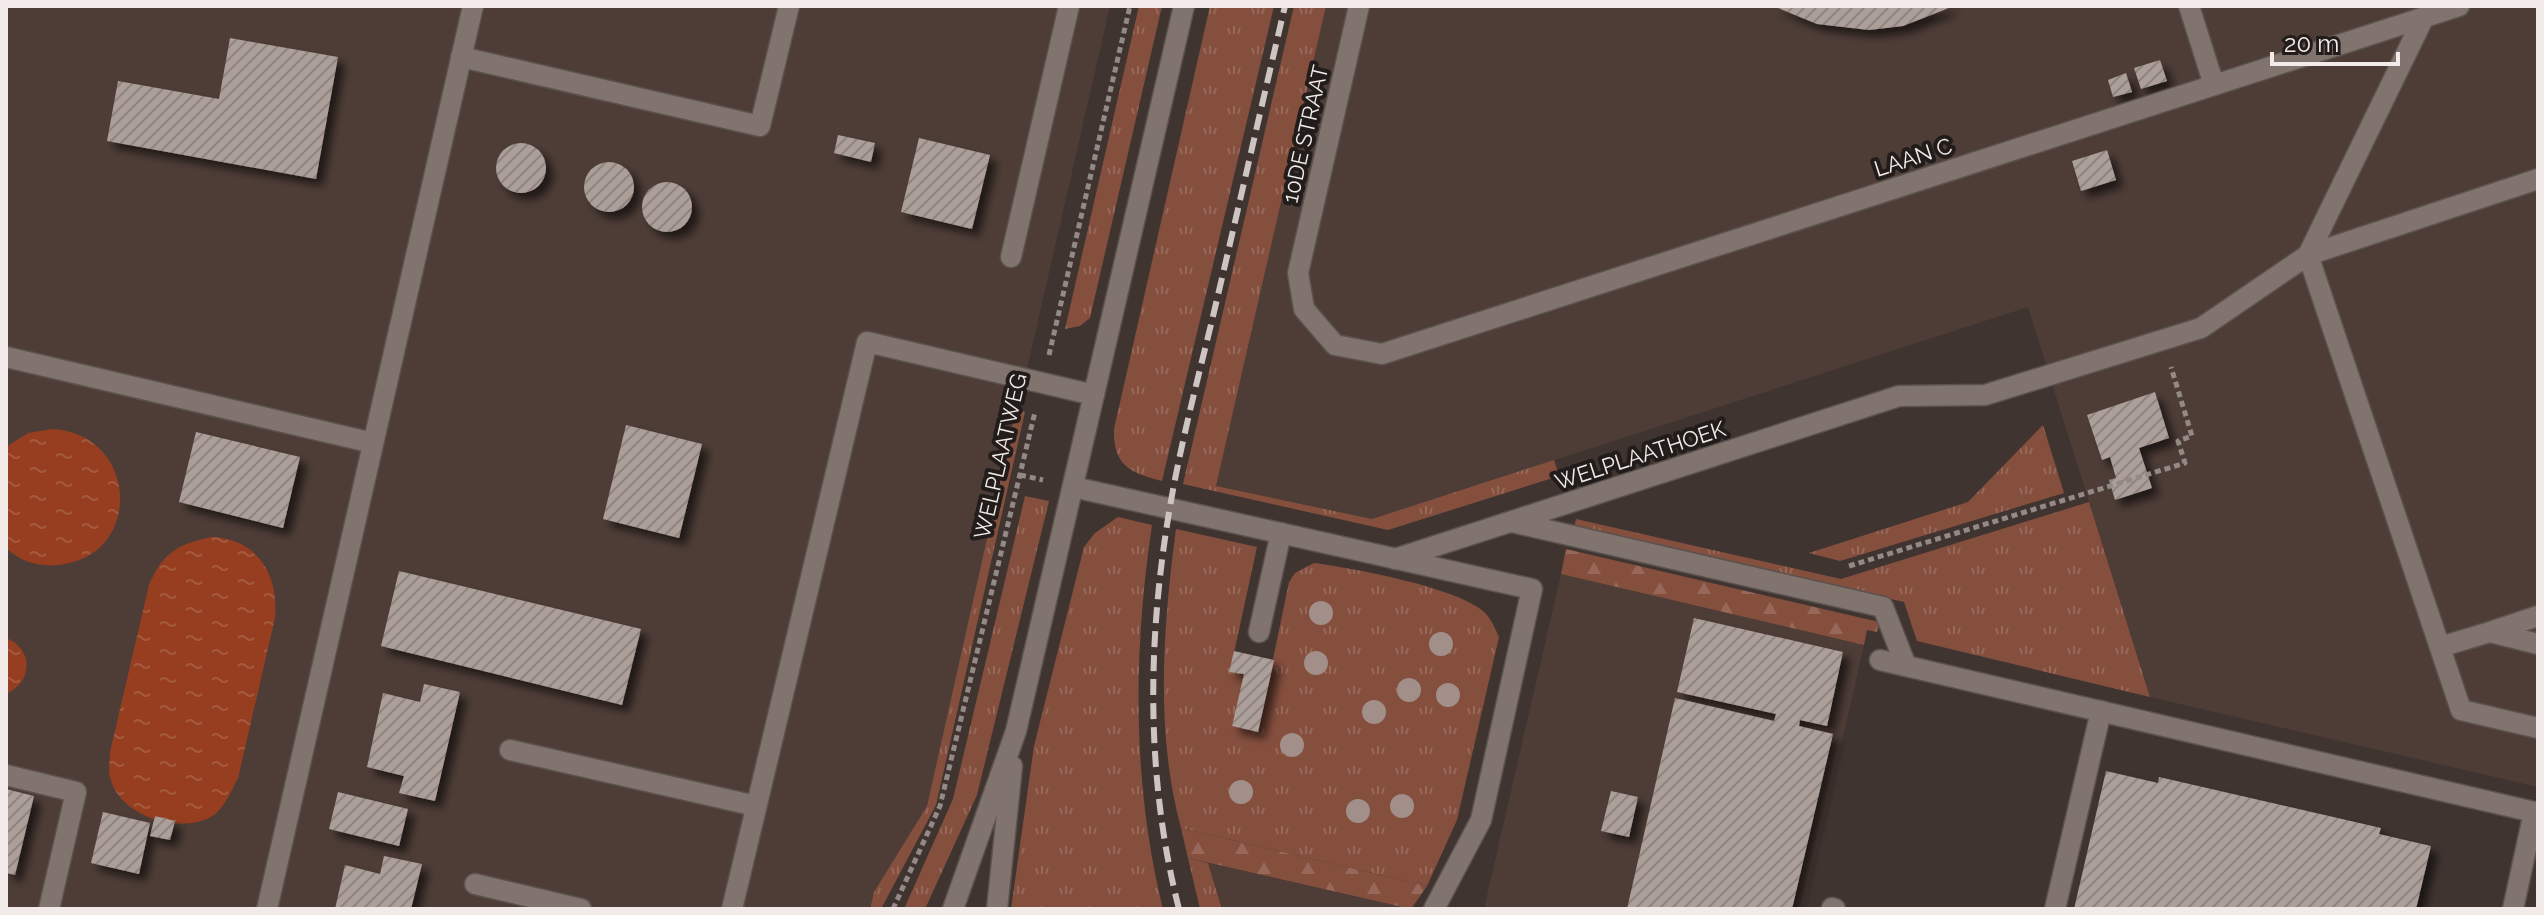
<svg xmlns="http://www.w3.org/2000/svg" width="2544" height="915" font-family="Raleway,sans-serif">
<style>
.built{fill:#4e3d37}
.grass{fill:url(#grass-tufts)}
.forest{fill:url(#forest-firs)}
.water{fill:url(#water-ripples)}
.building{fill:url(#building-hatch);filter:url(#shadow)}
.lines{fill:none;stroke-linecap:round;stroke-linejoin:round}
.service-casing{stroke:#5b524e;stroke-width:23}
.tertiary-casing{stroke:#5b524e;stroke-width:23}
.path{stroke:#938986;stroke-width:5;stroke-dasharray:6 4;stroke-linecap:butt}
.service{stroke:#81746f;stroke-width:20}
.tertiary{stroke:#81746f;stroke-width:20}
.rail{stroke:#cec5c2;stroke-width:6;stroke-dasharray:16 8;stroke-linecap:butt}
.tree{fill:#a28f89}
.labels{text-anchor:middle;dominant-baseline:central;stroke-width:8;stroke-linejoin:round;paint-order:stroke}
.street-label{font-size:22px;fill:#f3ebe9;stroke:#221d1b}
</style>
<defs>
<pattern id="grass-tufts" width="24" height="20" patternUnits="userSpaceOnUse" patternTransform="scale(2)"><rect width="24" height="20" fill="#854f3e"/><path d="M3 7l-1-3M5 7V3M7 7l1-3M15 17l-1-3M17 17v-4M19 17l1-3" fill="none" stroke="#97685a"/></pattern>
<pattern id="forest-firs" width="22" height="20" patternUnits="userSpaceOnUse" patternTransform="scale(2)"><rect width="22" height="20" fill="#854f3e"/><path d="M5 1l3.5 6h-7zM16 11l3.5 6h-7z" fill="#97685a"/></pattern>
<pattern id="water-ripples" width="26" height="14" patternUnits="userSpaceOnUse" patternTransform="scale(2)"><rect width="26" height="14" fill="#963e1f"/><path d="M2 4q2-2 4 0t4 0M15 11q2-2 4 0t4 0" fill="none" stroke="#a55a40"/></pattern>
<pattern id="building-hatch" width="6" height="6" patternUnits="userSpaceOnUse" patternTransform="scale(2)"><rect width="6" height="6" fill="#ac9e99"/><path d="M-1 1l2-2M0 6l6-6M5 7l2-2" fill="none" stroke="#8e8480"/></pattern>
<filter id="shadow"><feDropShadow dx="7" dy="7" stdDeviation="4" flood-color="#0009"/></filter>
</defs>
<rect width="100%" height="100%" fill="#403430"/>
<g class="built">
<polygon points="6,6 1110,6 927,806 874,892 870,909 6,909"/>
<polygon points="1326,6 2538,6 2538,787 2150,697 2028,307 1372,519 1216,486"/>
<polygon points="1561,574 1864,645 1803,909 1484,909"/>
<polygon points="1208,863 1411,909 1222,909"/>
</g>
<g class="grass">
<polygon points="1139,6 1162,6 1090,318 1080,326 1065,329"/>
<path d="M1210 6H1274L1162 481C1129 473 1113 465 1114 429Z"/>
<polygon points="1294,6 1326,6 1216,486 1372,519 1554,460 1559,476 1388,530 1183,484"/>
<polygon points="1016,410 1025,412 936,805 881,909 870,909 874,892 927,806"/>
<polygon points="2043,425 2064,493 1840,561 1809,553 1968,502"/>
<polygon points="1025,496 1049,501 977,795 925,909 904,909 953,799"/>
<polygon points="2089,502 2150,697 1917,641 1904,602 1574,528 1576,519 1841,579"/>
<path d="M1118 517 1152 525C1133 652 1132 784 1163 909H1011L1034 746 1084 547 1095 533Z"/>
<path d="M1176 529 1257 547 1230 671 1244 674 1233 726 1258 732 1289 582 1295 573 1314 563C1352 568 1455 587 1483 611 1491 618 1495 628 1499 637L1457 820 1427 886 1181 828C1155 732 1163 627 1176 529Z"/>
<polygon points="1188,858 1208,863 1222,909 1200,909"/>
</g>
<g class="forest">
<polygon points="1566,549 1879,622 1877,632 1867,630 1864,645 1561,574"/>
<polygon points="1181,828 1427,886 1411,909 1188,858"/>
</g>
<g class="water">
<path d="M52 429C140 434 144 558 57 565 38 567 20 561 6 548V447L28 433Z"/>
<path d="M212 537C258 539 279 575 275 618L238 778C231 792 223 811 209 818 177 834 118 815 110 777 108 770 110 760 110 752L149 585C163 553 177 544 212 537Z"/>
<path d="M6 638C34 649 33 682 6 694Z"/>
</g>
<g class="building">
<polygon points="1773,6 1954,6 1903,26 1869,30 1817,24"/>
<polygon points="230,38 338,57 316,179 107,141 118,81 219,99"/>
<polygon points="2160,60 2167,81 2141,89 2134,68"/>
<polygon points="2126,73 2132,92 2113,97 2108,80"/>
<polygon points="838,135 875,143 871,162 834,153"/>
<polygon points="919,138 990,155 972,229 901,212"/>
<circle cx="521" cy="168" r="25"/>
<polygon points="2107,150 2116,180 2081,191 2072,161"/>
<circle cx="609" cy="187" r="25"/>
<circle cx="667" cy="207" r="25"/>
<polygon points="2155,392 2169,438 2139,448 2152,488 2115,500 2109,480 2116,478 2110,457 2102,460 2087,415"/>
<polygon points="626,425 702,444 679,538 603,519"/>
<polygon points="196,432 300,457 283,528 179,502"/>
<polygon points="399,571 641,629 622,705 381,646"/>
<polygon points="1694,618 1843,652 1827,726 1800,720 1799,726 1833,734 1792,909 1627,909 1675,698 1774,721 1776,714 1677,692"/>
<polygon points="1234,651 1274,660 1258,732 1232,726 1244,674 1229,672"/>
<polygon points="424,684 460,692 435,801 399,793 404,776 367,767 383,693 420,702"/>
<polygon points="2106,771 2158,783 2159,777 2381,828 2379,834 2431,846 2416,909 2074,909"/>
<polygon points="6,789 34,796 15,875 6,873"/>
<polygon points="1611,791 1638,797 1629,837 1601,831"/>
<polygon points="338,792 408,809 399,846 329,829"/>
<polygon points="103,812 150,823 139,874 91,863"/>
<polygon points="155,816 175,821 170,840 150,836"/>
<polygon points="384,856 422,864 411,909 335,909 345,865 380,874"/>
</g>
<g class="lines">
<g class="service-casing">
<g id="service">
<polyline points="1359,6 1298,273 1304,309 1335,345 1382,354 2459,6"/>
<polyline points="2189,6 2214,85"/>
<polyline points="2424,17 2308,255 2461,710 2538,728"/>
<polyline points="461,57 760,126 789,6"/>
<polyline points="1011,257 1069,6"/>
<polyline points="6,357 373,443"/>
<polyline points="1073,487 1532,589 1481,820 1434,909"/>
<polyline points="1512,522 1883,607 1906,666"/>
<polyline points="1395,559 1899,396 1985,395 2201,328 2308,255 2538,179"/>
<polyline points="1259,632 1281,533"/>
<polyline points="2490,632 2538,616"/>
<polyline points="2440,647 2490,632 2538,644"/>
<polyline points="1880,660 2534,812 2513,909"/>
<polyline points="510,750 756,806"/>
<polyline points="6,775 76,792 49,909"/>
<polyline points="475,884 581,909"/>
<polyline points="1832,908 1835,909"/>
<polyline points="267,909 473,6"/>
<polyline points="732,909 867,342 1094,395"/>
<polyline points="2055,909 2101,711"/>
</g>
</g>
<g class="tertiary-casing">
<g id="tertiary">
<polyline points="953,909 1016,731 1184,6"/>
<polyline points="997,909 1012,766"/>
</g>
</g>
<g class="path">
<polyline points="1049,355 1130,6"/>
<polyline points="1020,475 1043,480"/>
<polyline points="1849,566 2185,463 2178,441 2192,436 2171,367"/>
<polyline points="893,909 940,806 1035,412"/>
</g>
<use href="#service" class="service"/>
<use href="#tertiary" class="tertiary"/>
<path class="rail" d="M1179 909C1147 784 1147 652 1167 525 1178 453 1197 383 1214 312 1238 210 1261 108 1285 6"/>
</g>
<g class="tree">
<circle cx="1321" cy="613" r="12"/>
<circle cx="1441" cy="644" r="12"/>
<circle cx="1316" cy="663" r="12"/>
<circle cx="1409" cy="690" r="12"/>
<circle cx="1448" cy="695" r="12"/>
<circle cx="1374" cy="712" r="12"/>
<circle cx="1292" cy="745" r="12"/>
<circle cx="1241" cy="792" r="12"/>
<circle cx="1402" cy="806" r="12"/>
<circle cx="1358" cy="811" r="12"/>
</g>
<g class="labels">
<g class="street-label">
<text transform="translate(1305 134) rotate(-77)">10DE STRAAT</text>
<text transform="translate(1913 157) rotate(-18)">LAAN C</text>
<text transform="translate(1640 455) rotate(-18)">WELPLAATHOEK</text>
<text transform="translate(1000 456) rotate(-77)">WELPLAATWEG</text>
</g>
</g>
<rect width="2544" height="915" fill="none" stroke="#f3ebe9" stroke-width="16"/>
<path d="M2272 52v12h126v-12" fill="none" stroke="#f3ebe9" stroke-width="4"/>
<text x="2284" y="52" font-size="24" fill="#f3ebe9" stroke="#221d1b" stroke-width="6" paint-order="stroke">20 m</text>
</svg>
